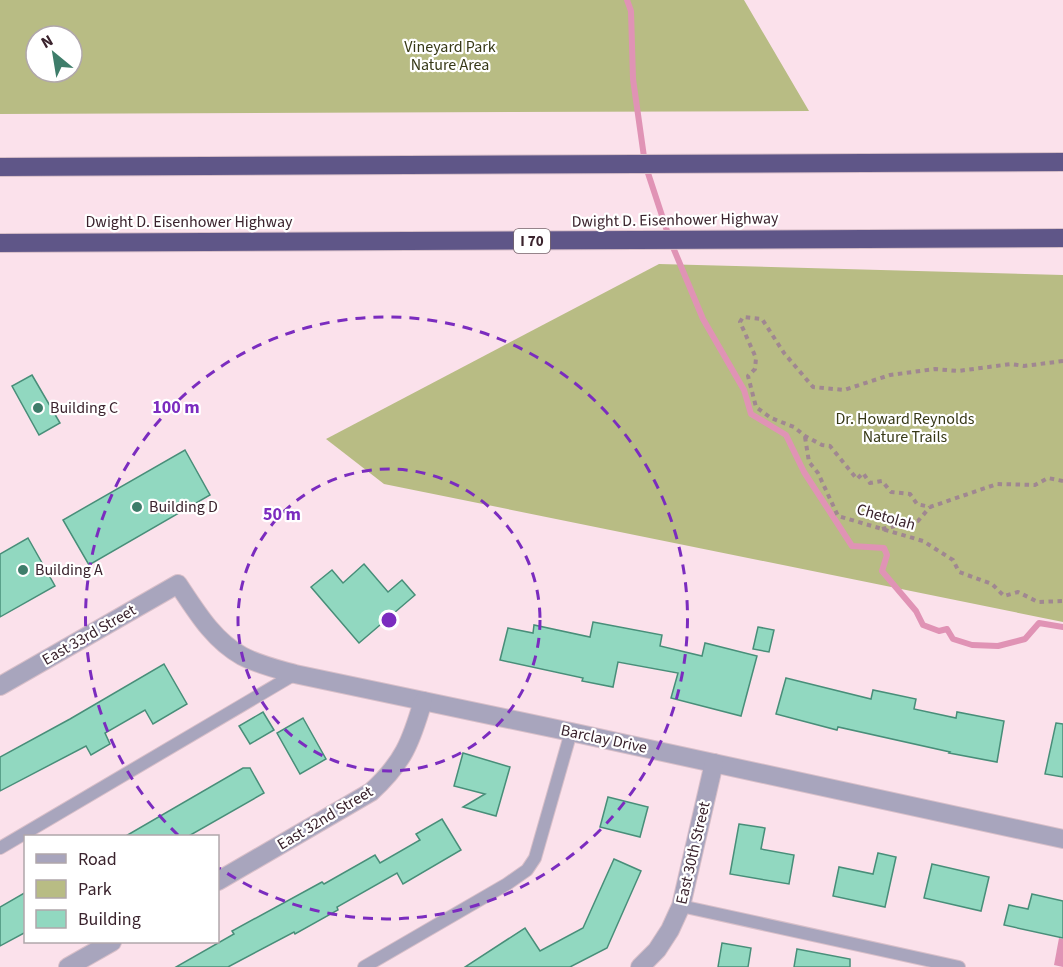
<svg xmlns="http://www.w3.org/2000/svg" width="1063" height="967" font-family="'Source Sans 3',sans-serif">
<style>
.green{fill:#b8bc84;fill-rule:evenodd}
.water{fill:#e093b5}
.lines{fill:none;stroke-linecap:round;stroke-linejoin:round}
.stream{stroke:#e093b5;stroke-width:6}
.building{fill:#91d8c0;stroke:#488e79;stroke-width:1.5}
.service-casing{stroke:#d8bfc9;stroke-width:14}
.minor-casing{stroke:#d8bfc9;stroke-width:20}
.motorway-casing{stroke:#d8bfc9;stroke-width:20}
.path{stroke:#a08791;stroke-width:4;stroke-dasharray:4.5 4.5;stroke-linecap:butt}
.service{stroke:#a8a5bd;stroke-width:12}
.minor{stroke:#a8a5bd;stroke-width:18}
.motorway{stroke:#5f5688;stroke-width:18}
.ring{fill:none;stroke:#7b2cbf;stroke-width:3;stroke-dasharray:10 8}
.poi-dot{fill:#3e7d6a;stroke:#fff;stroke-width:2}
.labels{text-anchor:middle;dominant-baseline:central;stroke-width:4.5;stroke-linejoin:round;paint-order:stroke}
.shield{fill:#fff;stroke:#75656c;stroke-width:1.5}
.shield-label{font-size:15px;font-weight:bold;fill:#3a232d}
.park-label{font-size:16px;fill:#363816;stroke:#fff}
.street-label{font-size:16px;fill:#3a232d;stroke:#fff}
.poi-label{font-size:16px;fill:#3a232d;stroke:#fff;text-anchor:start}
.centre{fill:#7b2cbf;stroke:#fff;stroke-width:3}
.ring-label{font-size:18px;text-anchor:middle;font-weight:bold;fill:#7b2cbf;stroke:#fff;stroke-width:4.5;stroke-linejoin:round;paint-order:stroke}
</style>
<rect width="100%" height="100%" fill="#fbe1eb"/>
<g class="green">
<path d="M0 0H744L809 111 0 114ZM36 36H72V72H36Z"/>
<polygon points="659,264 1063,275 1063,622 384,484 326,439"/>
</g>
<polygon class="water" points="1059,938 1063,939 1063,967 1054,965"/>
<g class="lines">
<polyline class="stream" points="627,0 631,11 633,79 645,164 670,240 703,319 744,390 751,414 786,435 804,472 852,546 884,548 887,555 882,571 916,611 923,625 939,631 947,629 953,639 972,645 998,646 1025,639 1039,623 1063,627"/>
</g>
<g class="building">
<polygon points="32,375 60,423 39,435 12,386"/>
<polygon points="185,450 210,495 89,565 63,520"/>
<polygon points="28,538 55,586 0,617 0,554"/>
<polygon points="364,564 388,592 402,580 415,595 359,643 311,587 332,570 343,583"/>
<polygon points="593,622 662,635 660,646 702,656 705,643 757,656 741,716 671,698 678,673 618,662 613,687 582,681 583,678 500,660 508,628 533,633 534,625 590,637"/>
<polygon points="758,627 774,630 769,652 753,649"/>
<polygon points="164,664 187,704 153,724 145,710 105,733 110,744 91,755 86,746 0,791 0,757 70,719"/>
<polygon points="786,678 871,699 873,690 916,699 914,709 956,718 957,712 1004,721 997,762 949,753 950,752 838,727 837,730 776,714"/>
<polygon points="263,712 274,730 250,744 239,726"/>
<polygon points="303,718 326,759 300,774 277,733"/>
<polygon points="1056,723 1063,724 1063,777 1045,774"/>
<polygon points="463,753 510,767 496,816 463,807 485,794 454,786"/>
<polygon points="243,768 250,768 264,793 187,837 124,837"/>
<polygon points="608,797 648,807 640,837 600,827"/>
<polygon points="442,819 461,850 403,884 397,873 337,907 338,910 295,934 294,932 228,967 176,967 234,934 232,931 322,882 324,884 375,855 380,863 420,840 416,834"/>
<polygon points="739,824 765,828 761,849 794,855 789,884 730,874"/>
<polygon points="878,853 896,857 885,907 833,896 839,867 873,874"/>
<polygon points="614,859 641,871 607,948 570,967 465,967 525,928 540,951 583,928"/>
<polygon points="932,864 989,877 981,911 924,898"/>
<polygon points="26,892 26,932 0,946 0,907"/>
<polygon points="1032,894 1063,901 1063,938 1004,925 1009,905 1028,909"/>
<polygon points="722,943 751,948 748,967 718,967"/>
<polygon points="797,949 850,959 850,967 794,967"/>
</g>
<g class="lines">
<g class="service-casing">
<g id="service">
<polyline points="0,848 295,674"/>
<polyline points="681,906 959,967"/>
<polyline points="364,967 507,884 527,870 535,858 571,732"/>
</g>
</g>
<g class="minor-casing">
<g id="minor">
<path d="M0 686 178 584C196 611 213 640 242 656 259 665 277 669 295 674L571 732 1063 839"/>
<path d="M218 881 371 792C403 763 411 742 423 701"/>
<polyline points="68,967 112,942"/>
<polyline points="640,967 657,950 670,930 681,906 714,763"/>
</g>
</g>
<g class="motorway-casing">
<g id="motorway">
<polyline points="0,167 1063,162"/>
<polyline points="0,243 1063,238"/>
</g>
</g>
<g class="path">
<polyline points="1063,361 1024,366 1011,364 958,371 935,369 890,375 844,390 813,387 784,353 762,319 743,317 740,322 756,358 755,369 748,376 756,407 771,418 794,427 805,436 822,445 830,446 857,479 863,473 870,483 882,481 891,492 910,494 917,504 930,507 997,484 1035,485 1048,478 1063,481"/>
<polyline points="805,437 809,462 818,473 838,516 923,541 953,560 959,572 992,584 1004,596 1018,592 1038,602 1063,601"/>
<polyline points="882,529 918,521 930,507"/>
</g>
<use href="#service" class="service"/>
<use href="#minor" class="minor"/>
<use href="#motorway" class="motorway"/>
</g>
<g class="ring">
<circle cx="389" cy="620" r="151"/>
<path d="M178 835A301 301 0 1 1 219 868"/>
</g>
<g class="poi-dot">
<circle cx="38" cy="408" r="6"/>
<circle cx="137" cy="507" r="6"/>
<circle cx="23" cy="570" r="6"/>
</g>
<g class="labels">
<rect class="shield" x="514" y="229" width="36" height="24" rx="4.5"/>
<g class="shield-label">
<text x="532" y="241">I 70</text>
</g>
<g class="park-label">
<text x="450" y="47">Vineyard Park<tspan x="450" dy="18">Nature Area</tspan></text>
<text x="905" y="419">Dr. Howard Reynolds<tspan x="905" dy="18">Nature Trails</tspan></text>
</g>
<g class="street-label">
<text transform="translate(675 220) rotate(-1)">Dwight D. Eisenhower Highway</text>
<text x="189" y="222">Dwight D. Eisenhower Highway</text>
<text transform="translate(886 517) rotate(16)">Chetolah</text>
<text transform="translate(89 635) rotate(-30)">East 33rd Street</text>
<text transform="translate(604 739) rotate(12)">Barclay Drive</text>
<text transform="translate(325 818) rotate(-31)">East 32nd Street</text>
<text transform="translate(693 853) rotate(-77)">East 30th Street</text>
</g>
<g class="poi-label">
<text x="50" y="408">Building C</text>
<text x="149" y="507">Building D</text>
<text x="35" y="570">Building A</text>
</g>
</g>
<circle cx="389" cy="620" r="9" class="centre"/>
<g class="ring-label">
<text x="176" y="413">100 m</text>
<text x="282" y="520">50 m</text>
</g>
<rect x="24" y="835" width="195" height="108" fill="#ffffff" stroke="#b0a7ab" stroke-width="1.5"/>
<rect x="36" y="854" width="30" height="9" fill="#a8a5bd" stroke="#b0a7ab" stroke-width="1.5"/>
<text x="78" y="865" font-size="18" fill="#3a232d">Road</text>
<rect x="36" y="880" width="30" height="18" fill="#b8bc84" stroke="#b0a7ab" stroke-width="1.5"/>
<text x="78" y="895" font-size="18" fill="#3a232d">Park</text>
<rect x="36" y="910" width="30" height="18" fill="#91d8c0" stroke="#b0a7ab" stroke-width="1.5"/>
<text x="78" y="925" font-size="18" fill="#3a232d">Building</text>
<g transform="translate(54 54) rotate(330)"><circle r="28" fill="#ffffff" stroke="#b0a7ab" stroke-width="1.5"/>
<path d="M0-4.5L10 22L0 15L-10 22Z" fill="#3e7d6a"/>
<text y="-9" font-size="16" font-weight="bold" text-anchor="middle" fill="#3a232d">N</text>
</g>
</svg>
